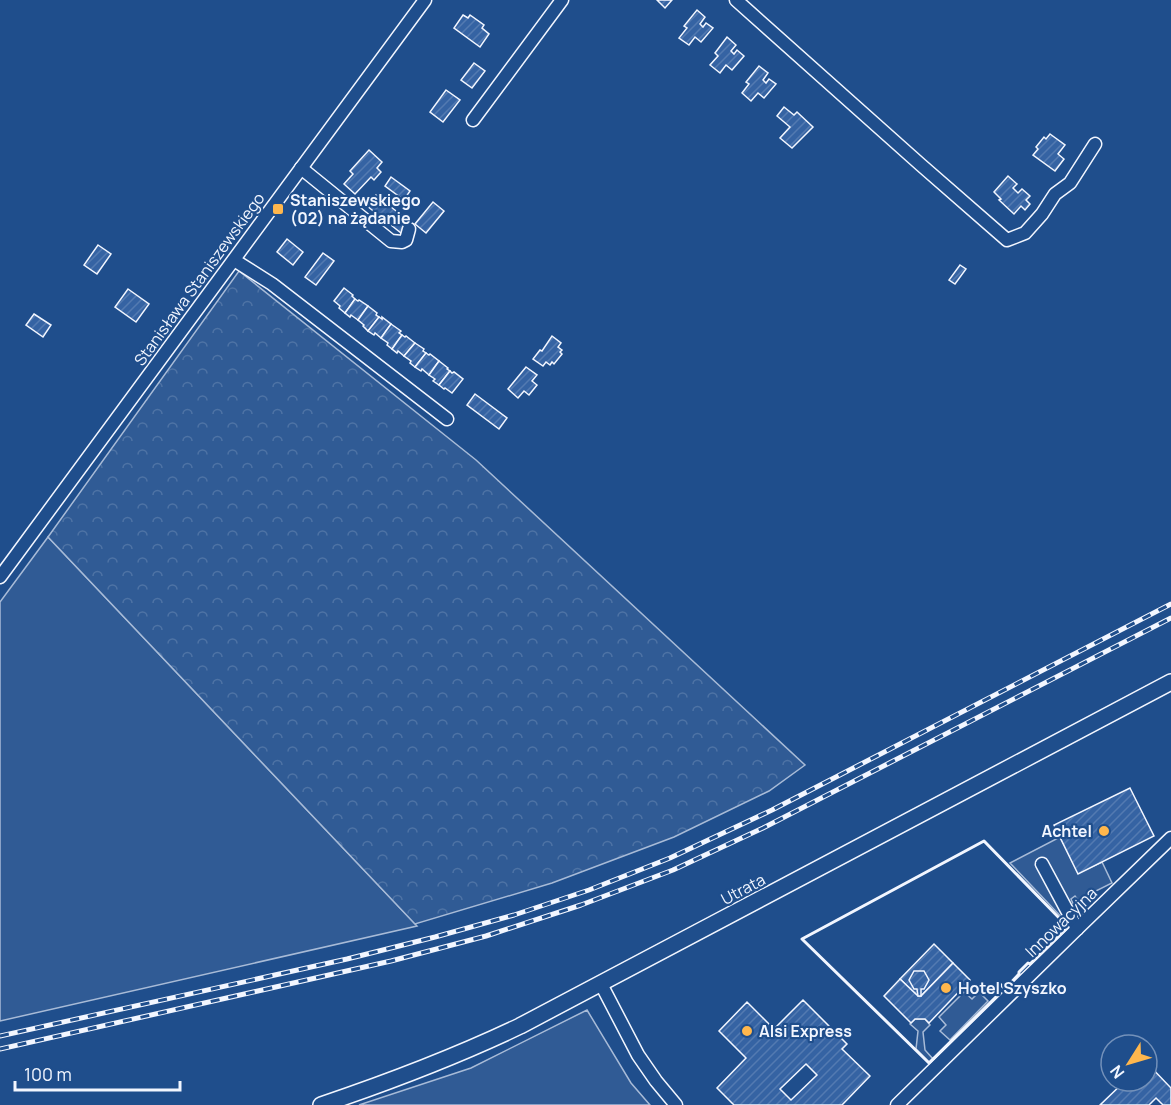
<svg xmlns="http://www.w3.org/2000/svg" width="1171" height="1105" font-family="Manrope,sans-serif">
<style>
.built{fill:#305b95;stroke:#a8bbd7;stroke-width:1.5}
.forest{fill:url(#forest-crowns);stroke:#a8bbd7;stroke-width:1.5}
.building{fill:url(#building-hatch);stroke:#f2f6ff;stroke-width:1.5;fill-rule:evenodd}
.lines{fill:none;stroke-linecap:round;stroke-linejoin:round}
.minor-casing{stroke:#f2f6ff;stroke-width:15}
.major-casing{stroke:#f2f6ff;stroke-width:18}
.minor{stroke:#1f4e8c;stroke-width:12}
.major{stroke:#1f4e8c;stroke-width:15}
.rail-casing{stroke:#f2f6ff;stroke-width:5}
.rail{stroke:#1f4e8c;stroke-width:3;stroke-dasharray:9;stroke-linecap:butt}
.wall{stroke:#f2f6ff;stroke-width:3}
.poi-dot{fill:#ffb74d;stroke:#1f4e8c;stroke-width:2}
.labels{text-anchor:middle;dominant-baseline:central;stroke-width:4.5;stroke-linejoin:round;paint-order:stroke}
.poi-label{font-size:16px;font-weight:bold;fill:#f2f6ff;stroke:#1f4e8c;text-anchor:start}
.street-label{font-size:16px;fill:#f2f6ff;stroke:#1f4e8c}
</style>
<defs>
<pattern id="forest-crowns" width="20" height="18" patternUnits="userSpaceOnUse" patternTransform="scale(1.5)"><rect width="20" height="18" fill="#305b95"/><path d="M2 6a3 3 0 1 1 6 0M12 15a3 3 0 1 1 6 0" fill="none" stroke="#4e73a5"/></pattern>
<pattern id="building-hatch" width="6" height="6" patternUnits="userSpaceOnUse" patternTransform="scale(1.5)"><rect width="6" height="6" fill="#3563a3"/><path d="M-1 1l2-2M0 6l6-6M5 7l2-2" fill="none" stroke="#537ab1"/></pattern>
</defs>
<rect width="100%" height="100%" fill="#1f4e8c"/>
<g class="built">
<polygon points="48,537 417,926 0,1021 0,602"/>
<polygon points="1060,837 1078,873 1102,862 1112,883 1078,900 1075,896 1071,899 1077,912 1067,923 1010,863"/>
<polygon points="964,992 972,999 979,992 988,1001 950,1040 940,1031 946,1025 939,1017"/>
<polygon points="587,1010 631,1083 650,1105 359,1105 471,1068"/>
<polygon points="915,1019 925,1019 930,1025 923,1032 925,1050 933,1059 929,1062 916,1049 918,1031 910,1024"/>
</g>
<polygon class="forest" points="239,271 476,460 805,765 769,791 674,837 552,883 415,924 48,537"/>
<g class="building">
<polygon points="657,0 672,0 665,8"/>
<polygon points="697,10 705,17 700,24 703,27 706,23 713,28 701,42 695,37 689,45 679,38 687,28 684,26"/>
<polygon points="463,15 468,18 470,15 484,25 482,28 489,34 480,47 454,28"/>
<polygon points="727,37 736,45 731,51 734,54 737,50 744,56 732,70 726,65 720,73 710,65 718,56 715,53"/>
<polygon points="474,63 485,71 472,88 461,80"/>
<polygon points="759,66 768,73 763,80 766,83 769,79 776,84 764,98 758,93 751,101 742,93 749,84 746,82"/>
<polygon points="446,90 460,100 443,122 430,112"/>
<polygon points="784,107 794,115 797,112 813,127 792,148 780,138 790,127 777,116"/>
<polygon points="1050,134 1065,145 1058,154 1064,159 1055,171 1033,155 1038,149 1036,147 1044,137 1046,139"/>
<polygon points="369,150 382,162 377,168 381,172 374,180 371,177 355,194 344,184 353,174 350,171"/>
<polygon points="1008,176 1017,184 1013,188 1018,193 1022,189 1030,196 1026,200 1030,204 1025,210 1021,206 1014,214 999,200 1001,199 994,192"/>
<polygon points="391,177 410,191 404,200 385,186"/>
<polygon points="376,195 410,222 401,233 367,206"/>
<polygon points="433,202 444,211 426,233 415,224"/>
<polygon points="287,239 303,252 293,265 277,252"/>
<polygon points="98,245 111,254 97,274 84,265"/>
<polygon points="323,253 334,261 316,285 305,277"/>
<polygon points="960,265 966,269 955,284 949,280"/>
<polygon points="344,288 353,295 352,296 355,299 345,313 339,308 340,306 334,301"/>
<polygon points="128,289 149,304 136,322 115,307"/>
<polygon points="355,299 358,301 359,300 368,306 358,320 351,315 350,317 345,313"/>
<polygon points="368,306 377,313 376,315 379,317 368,331 363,326 364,325 358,320"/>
<polygon points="34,314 51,325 43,337 26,325"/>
<polygon points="379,317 382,319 382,317 391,324 381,338 375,333 374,335 368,331"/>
<polygon points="391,324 401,331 399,333 402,335 392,349 387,345 388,343 381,338"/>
<polygon points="402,335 405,337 406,336 415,343 404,356 398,351 397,353 392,349"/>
<polygon points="552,336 561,343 558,347 562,350 560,352 562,354 554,364 552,362 550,365 546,362 543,366 533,359 540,350 542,351"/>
<polygon points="415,343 424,349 423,351 426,353 415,367 410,363 411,361 404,356"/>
<polygon points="426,353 429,355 430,354 439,361 429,375 422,369 421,371 415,367"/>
<polygon points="439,361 448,368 447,369 450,371 439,385 433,381 435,379 429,375"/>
<polygon points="526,367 537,375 532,381 537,385 529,395 524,391 518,398 508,389"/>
<polygon points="450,371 452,373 454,372 463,379 452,393 445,388 444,389 439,385"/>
<polygon points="475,394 507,418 499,429 467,405"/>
<polygon points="1130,788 1154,836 1078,874 1054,825"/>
<polygon points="934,944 953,963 921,996 918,996 900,979"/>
<polygon points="953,963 970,980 929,1023 925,1019 915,1019 911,1023 884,996 900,979 918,996 921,996"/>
<polygon points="914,971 924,971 929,980 924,989 921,989 921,996 918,996 917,989 914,989 909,980"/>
<path d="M803 1000 847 1044 842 1049 870 1076 842 1105H734L717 1088 746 1058 719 1031 747 1002 774 1029ZM806 1064 817 1075 791 1100 780 1089Z"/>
<polygon points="1147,1063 1171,1088 1171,1105 1163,1105 1156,1098 1149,1105 1100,1105 1125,1081 1147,1081"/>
</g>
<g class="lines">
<g class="minor-casing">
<g id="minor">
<polyline points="736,0 921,165 1007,240 1025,233 1042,214 1055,194 1070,183 1095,144"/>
<polyline points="473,120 562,0"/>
<polyline points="301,168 391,241 402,242 406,240 409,229"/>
<polyline points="234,260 272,284 447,419"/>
<polyline points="0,577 425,0"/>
<polyline points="1042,864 1077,929"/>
<polyline points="601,984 638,1055 656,1081 676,1105"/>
<polyline points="897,1105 1077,929 1171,838"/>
</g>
</g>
<g class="major-casing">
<path id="major" d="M321 1105C389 1082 455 1057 520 1026L1171 682"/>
</g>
<use href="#minor" class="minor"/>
<use href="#major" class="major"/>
<g class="rail-casing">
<g id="rail">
<polyline points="0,1036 347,959 435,937 514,915 589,890 670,858 772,810 1171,604"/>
<polyline points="0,1049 391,961 486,936 581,905 673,870 763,828 1171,618"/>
</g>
</g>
<use href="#rail" class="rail"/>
<polygon class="wall" points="984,841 1068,927 1030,964 1028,963 1019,972 1019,974 1005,989 1000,984 995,989 999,994 929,1063 802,939"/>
</g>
<g class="poi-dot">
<rect x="272" y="203" width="12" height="12" rx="3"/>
<circle cx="1104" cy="831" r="6"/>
<circle cx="946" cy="988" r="6"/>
<circle cx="747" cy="1031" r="6"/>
</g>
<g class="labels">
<g class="poi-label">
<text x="290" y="200">Staniszewskiego<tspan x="290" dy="18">(02) na żądanie</tspan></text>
<text x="1092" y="831" text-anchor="end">Achtel</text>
<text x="958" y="988">Hotel Szyszko</text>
<text x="759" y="1031">Alsi Express</text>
</g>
<g class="street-label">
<text transform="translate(199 279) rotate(-54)">Stanisława Staniszewskiego</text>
<text transform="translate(743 889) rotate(-28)">Utrata</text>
<text transform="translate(1061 922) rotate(-44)">Innowacyjna</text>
</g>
</g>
<g transform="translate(1129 1063) rotate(233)"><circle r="28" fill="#1f4e8c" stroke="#7391ba" stroke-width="1.5"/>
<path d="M0-4.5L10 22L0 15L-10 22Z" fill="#ffb74d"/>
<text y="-9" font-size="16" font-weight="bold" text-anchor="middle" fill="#f2f6ff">N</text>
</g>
<path d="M15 1081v9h165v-9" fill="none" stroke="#f2f6ff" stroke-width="3"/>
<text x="24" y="1081" font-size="18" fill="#f2f6ff" stroke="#1f4e8c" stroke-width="4.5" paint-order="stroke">100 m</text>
</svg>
